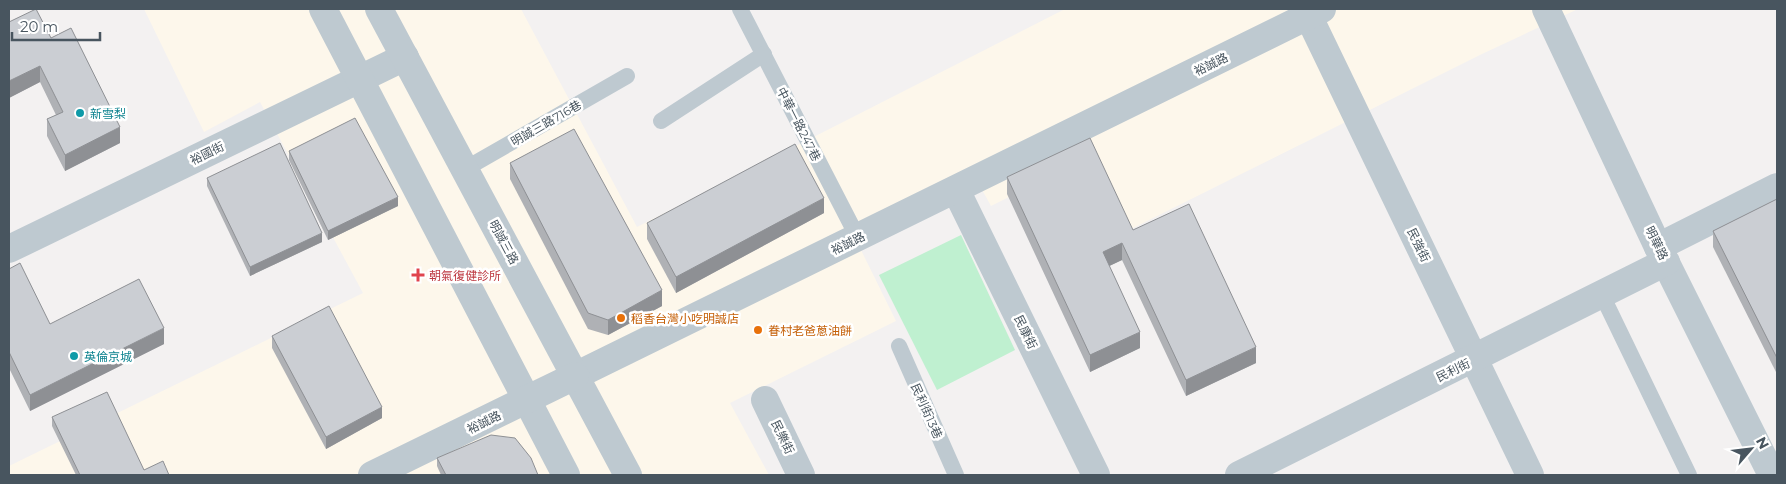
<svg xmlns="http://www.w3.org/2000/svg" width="1786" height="484" font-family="Montserrat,'Noto Sans TC',sans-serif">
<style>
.commercial{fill:#fdf7eb}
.green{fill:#bff0d0}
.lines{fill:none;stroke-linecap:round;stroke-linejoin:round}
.service{stroke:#bec9d0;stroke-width:16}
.minor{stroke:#bec9d0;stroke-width:28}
.tertiary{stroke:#bec9d0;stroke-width:28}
.wall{fill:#afb1b5}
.shaded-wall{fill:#8e9094}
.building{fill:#cbced3;stroke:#8e9094}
.culture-dot{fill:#0f9aa8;stroke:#fff;stroke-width:2}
.health-dot{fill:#e0444e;stroke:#fff;stroke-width:2}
.food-dot{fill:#e8710a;stroke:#fff;stroke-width:2}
.labels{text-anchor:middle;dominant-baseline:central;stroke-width:5;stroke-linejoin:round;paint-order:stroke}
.street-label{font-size:12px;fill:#48555f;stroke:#fff}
.culture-label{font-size:12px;fill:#0d838f;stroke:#fff;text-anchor:start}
.health-label{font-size:12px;fill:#be3a42;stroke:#fff;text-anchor:start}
.food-label{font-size:12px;fill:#c56008;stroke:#fff;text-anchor:start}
</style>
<rect width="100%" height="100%" fill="#f3f1f1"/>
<polygon class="commercial" points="144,9 521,9 637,227 1065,9 1578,9 1482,54 1093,248 1057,173 991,206 980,186 861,250 896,321 730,403 769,475 9,475 9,466 363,293 260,102 204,132"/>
<polygon class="green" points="961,235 1015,350 937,390 879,275"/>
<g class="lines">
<g class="service">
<polyline points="740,9 858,238"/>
<polyline points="661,121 764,54"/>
<polyline points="465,169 627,76"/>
<polyline points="1602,295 1689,475"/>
<polyline points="899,346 956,475"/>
</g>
<g class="minor">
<polyline points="1546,9 1658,247 1772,475"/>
<polyline points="1308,15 1530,475"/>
<polyline points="956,190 1096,475"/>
<polyline points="1658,247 1777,187"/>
<polyline points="9,249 405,57"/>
<polyline points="575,376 1322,9"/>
<polyline points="765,400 801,475"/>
<polyline points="1239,475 1666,262"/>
</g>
<g class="tertiary">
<polyline points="323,9 566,475"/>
<polyline points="379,9 628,475"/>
<polyline points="372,475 575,376"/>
</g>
</g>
<g class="wall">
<polygon points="51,38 120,143 65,171 47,136 47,119 56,115 40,82 9,98"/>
<polygon points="289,151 398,206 328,240 289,160"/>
<polygon points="510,163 662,306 608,335 588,329 510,179"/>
<polygon points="1007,177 1133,230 1256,363 1186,396 1122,260 1109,266 1140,348 1090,372 1007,194"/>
<polygon points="207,178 322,242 250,276 207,186"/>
<polygon points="1777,199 1777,374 1713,247 1713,231"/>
<polygon points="824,213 676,293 647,239 647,223"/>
<polygon points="9,269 50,324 164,344 30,411 9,368"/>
<polygon points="272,336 382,418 326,449 272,348"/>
<polygon points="52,417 144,470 169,475 76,475 52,426"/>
<polygon points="437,458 538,475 441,475 437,466"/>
</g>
<g class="shaded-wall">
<polygon points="40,66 40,82 9,98 9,81"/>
<polygon points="120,127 120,143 65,171 65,155"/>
<polygon points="398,197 398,206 328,240 328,231"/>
<polygon points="824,198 824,213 676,293 676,277"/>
<polygon points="322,233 322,242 250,276 250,267"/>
<polygon points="1122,243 1122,260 1103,269 1103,252"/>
<polygon points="662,290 662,306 608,335 608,320"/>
<polygon points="164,328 164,344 30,411 30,395"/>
<polygon points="1140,332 1140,348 1090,372 1090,355"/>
<polygon points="1256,347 1256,363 1186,396 1186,380"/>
<polygon points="382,407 382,418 326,449 326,437"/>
</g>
<g class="building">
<polygon points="36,9 51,38 71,28 120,127 65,155 47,119 63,112 40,66 9,81 9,22"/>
<polygon points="355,118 398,197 328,231 289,151"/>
<polygon points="574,129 662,290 608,320 588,313 510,163"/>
<polygon points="1090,138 1133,230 1189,204 1256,347 1186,380 1122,243 1103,252 1140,332 1090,355 1007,177"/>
<polygon points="280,143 322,233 250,267 207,178"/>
<polygon points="795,144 824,198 676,277 647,223"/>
<polygon points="1777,199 1777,358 1713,231"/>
<polygon points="20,263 50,324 139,279 164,328 30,395 9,352 9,269"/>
<polygon points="329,306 382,407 326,437 272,336"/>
<polygon points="107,392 144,470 163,461 169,475 80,475 52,417"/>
<polygon points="491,435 515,438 531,458 538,475 446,475 437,458"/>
</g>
<g class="culture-dot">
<circle cx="80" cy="113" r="5"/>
<circle cx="74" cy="356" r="5"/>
</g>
<path class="health-dot" d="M415.5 267.5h5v5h5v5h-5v5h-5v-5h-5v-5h5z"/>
<g class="food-dot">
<circle cx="621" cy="318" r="5"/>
<circle cx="758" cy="330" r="5"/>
</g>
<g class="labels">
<g class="street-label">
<text transform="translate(1211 64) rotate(-26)">裕誠路</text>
<text transform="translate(546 123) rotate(-30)">明誠三路716巷</text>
<text transform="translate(799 124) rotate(63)">中華一路247巷</text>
<text transform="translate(207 153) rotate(-26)">裕國街</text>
<text transform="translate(504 242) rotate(62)">明誠三路</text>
<text transform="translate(848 243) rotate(-26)">裕誠路</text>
<text transform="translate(1657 243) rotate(64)">明華路</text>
<text transform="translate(1419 245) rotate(64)">民強街</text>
<text transform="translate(1026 332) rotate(64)">民康街</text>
<text transform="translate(1453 370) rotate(-26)">民利街</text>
<text transform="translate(927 411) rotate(66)">民利街13巷</text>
<text transform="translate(484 422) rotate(-26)">裕誠路</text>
<text transform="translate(783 437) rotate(64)">民樂街</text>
</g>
<g class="culture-label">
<text x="90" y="113">新雪梨</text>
<text x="84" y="356">英倫京城</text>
</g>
<g class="health-label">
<text x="429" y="275">朝氣復健診所</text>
</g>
<g class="food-label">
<text x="631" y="318">稻香台灣小吃明誠店</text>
<text x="768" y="330">眷村老爸蔥油餅</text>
</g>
</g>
<rect width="1786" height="484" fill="none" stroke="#48555f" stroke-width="20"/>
<g transform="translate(1751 449) rotate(62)" stroke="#ffffff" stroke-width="4" paint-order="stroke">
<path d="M0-4L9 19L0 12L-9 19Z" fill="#48555f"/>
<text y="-8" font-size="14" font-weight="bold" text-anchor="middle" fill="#48555f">N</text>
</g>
<path d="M12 32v8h88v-8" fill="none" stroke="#48555f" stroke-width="2.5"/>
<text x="20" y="32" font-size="15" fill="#48555f" stroke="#ffffff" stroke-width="4" paint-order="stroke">20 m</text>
</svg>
